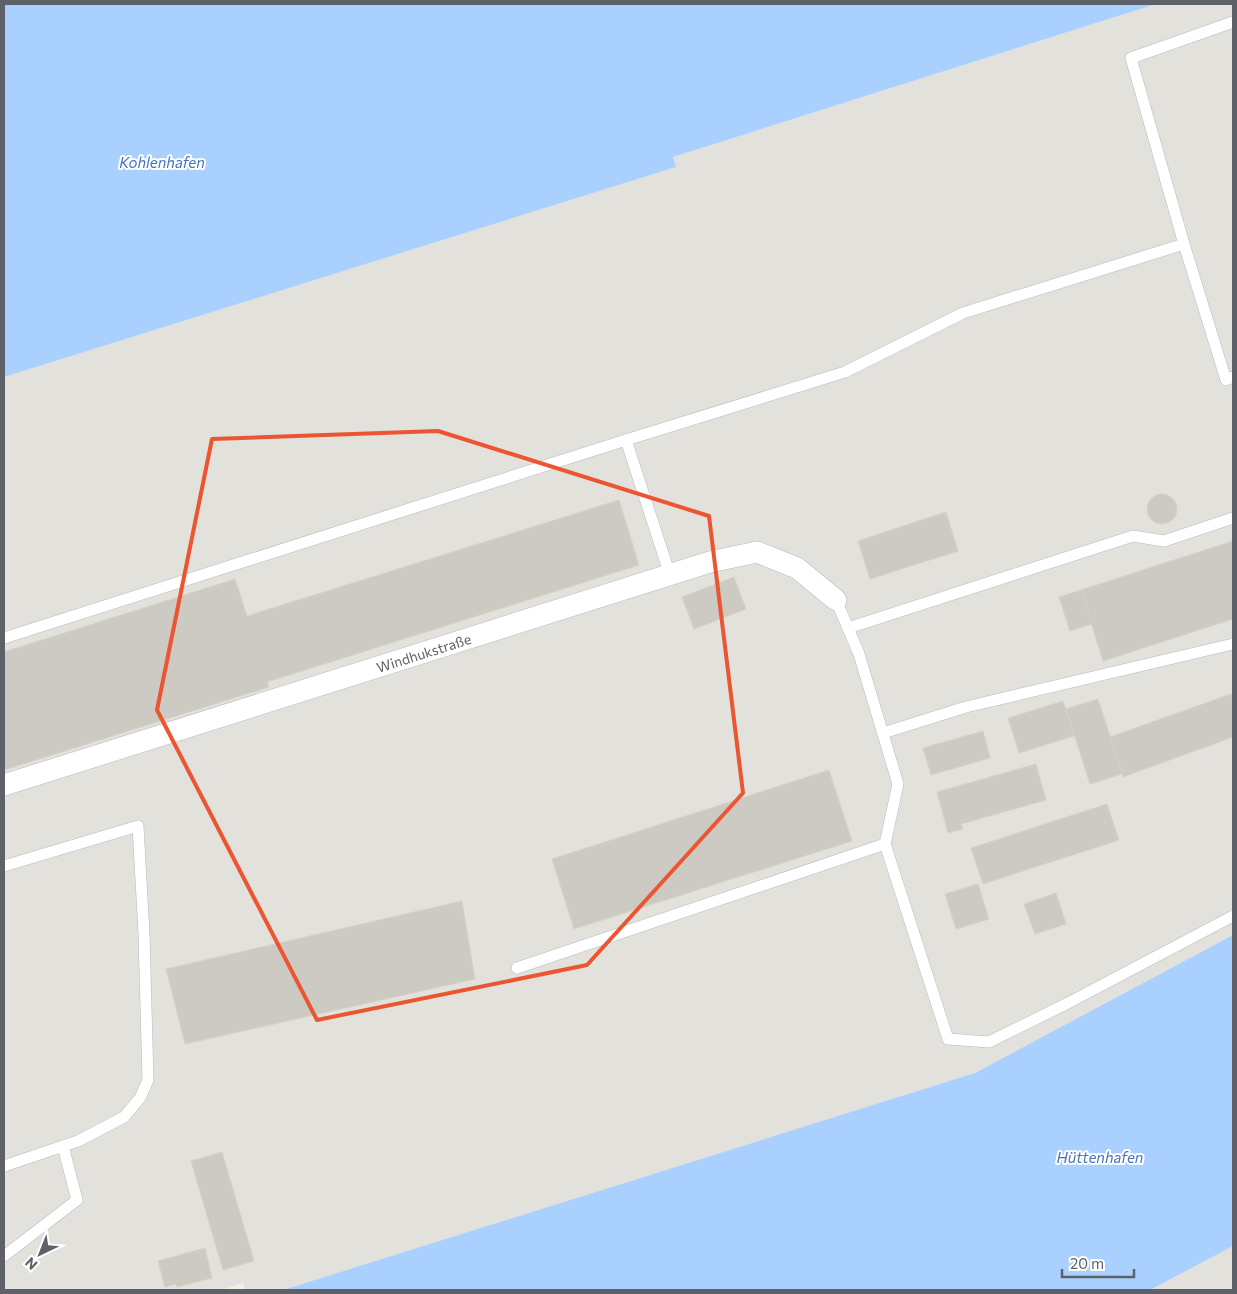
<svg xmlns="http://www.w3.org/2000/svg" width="1237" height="1294" font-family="Commissioner,sans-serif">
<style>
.industrial{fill:#e2e1db}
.water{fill:#a9d0ff}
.building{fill:#cccac3;stroke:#d6d2c5}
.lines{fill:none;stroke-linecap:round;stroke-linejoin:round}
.service-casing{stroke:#b9bbc0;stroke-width:12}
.minor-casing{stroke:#b9bbc0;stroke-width:22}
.service{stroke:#fff;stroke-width:11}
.minor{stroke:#fff;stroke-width:21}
.marked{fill:none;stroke:#ec5532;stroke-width:4;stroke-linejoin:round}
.labels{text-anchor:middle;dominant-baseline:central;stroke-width:4;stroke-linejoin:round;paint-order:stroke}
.street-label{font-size:14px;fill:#5e6167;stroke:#fff}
.water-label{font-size:15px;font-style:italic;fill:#4573bd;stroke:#fff}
</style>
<rect width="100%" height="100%" fill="#f1efe7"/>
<g class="industrial">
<polygon points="1156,4 1233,4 1233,935 975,1073 283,1290 245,1290 243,1283 221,1290 4,1290 4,377 676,167 673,157"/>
<polygon points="1233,1246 1233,1290 1150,1290"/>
</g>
<g class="water">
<polygon points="4,4 1156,4 673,157 676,167 4,377"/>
<polygon points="1233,935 1233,1246 1150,1290 283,1290 975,1073"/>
</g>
<g class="building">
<circle cx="1162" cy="509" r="15"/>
<polygon points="619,500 639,565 267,682 269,687 4,770 4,652 235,579 247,616"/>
<polygon points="946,512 958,551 870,579 858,541"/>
<polygon points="1233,541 1233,619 1103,661 1081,590"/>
<polygon points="734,577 746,609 694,629 682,597"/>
<polygon points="1081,590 1092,624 1070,631 1059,597"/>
<polygon points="1231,694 1233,700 1233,737 1123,777 1110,737"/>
<polygon points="1098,699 1122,774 1090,784 1066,709"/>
<polygon points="1063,701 1074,736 1019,753 1008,718"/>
<polygon points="983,731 990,758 931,775 923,748"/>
<polygon points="1036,764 1046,800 961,824 963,829 948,833 937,792"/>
<polygon points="829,770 852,841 574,929 552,859"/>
<polygon points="1107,804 1119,840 983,884 971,848"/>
<polygon points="978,884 989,919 956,929 945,894"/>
<polygon points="1056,893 1066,924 1035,934 1024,904"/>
<polygon points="462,901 475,979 185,1044 166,969"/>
<polygon points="222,1152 254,1261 223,1270 191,1161"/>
<polygon points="205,1248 212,1278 177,1287 176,1284 165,1287 158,1261"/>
</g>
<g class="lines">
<g class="service-casing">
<g id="service">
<polyline points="1233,22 1131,58 1184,244 1226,380 1233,377"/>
<polyline points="626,440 670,575"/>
<polyline points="836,600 859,654 898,784 885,844 948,1039 989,1042 1068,1003 1233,916"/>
<polyline points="848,628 1133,536 1164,541 1233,518"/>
<polyline points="4,638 626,440 845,372 963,313 1184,244"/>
<polyline points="883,733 966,707 1233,644"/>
<polyline points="4,866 138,826 144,934 148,1080 140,1098 124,1117 78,1141 4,1166"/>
<polyline points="517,968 885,844"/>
<polyline points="4,1256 77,1200 63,1146"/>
</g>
</g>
<g class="minor-casing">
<g id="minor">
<path id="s1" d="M4 785 710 562 757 552 797 568 836 600"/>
</g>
</g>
<use href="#service" class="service"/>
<use href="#minor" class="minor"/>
</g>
<path class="marked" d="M438 431 709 516 743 793 587 965 317 1020 157 710 212 439Z"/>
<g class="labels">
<g class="street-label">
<text stroke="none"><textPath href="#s1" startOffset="440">Windhukstraße</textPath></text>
</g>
<g class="water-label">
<text x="162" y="162">Kohlenhafen</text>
<text x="1100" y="1157">Hüttenhafen</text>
</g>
</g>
<rect width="1237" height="1294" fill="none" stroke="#5e6167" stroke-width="10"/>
<g transform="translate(40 1254) rotate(223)" stroke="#ffffff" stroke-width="4" paint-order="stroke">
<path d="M0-4L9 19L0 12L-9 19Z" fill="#5e6167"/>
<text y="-8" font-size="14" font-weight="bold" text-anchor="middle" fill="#5e6167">N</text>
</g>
<path d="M1062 1269v8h72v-8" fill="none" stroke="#5e6167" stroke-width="2.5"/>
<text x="1070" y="1269" font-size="15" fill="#5e6167" stroke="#ffffff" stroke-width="4" paint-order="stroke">20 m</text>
</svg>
